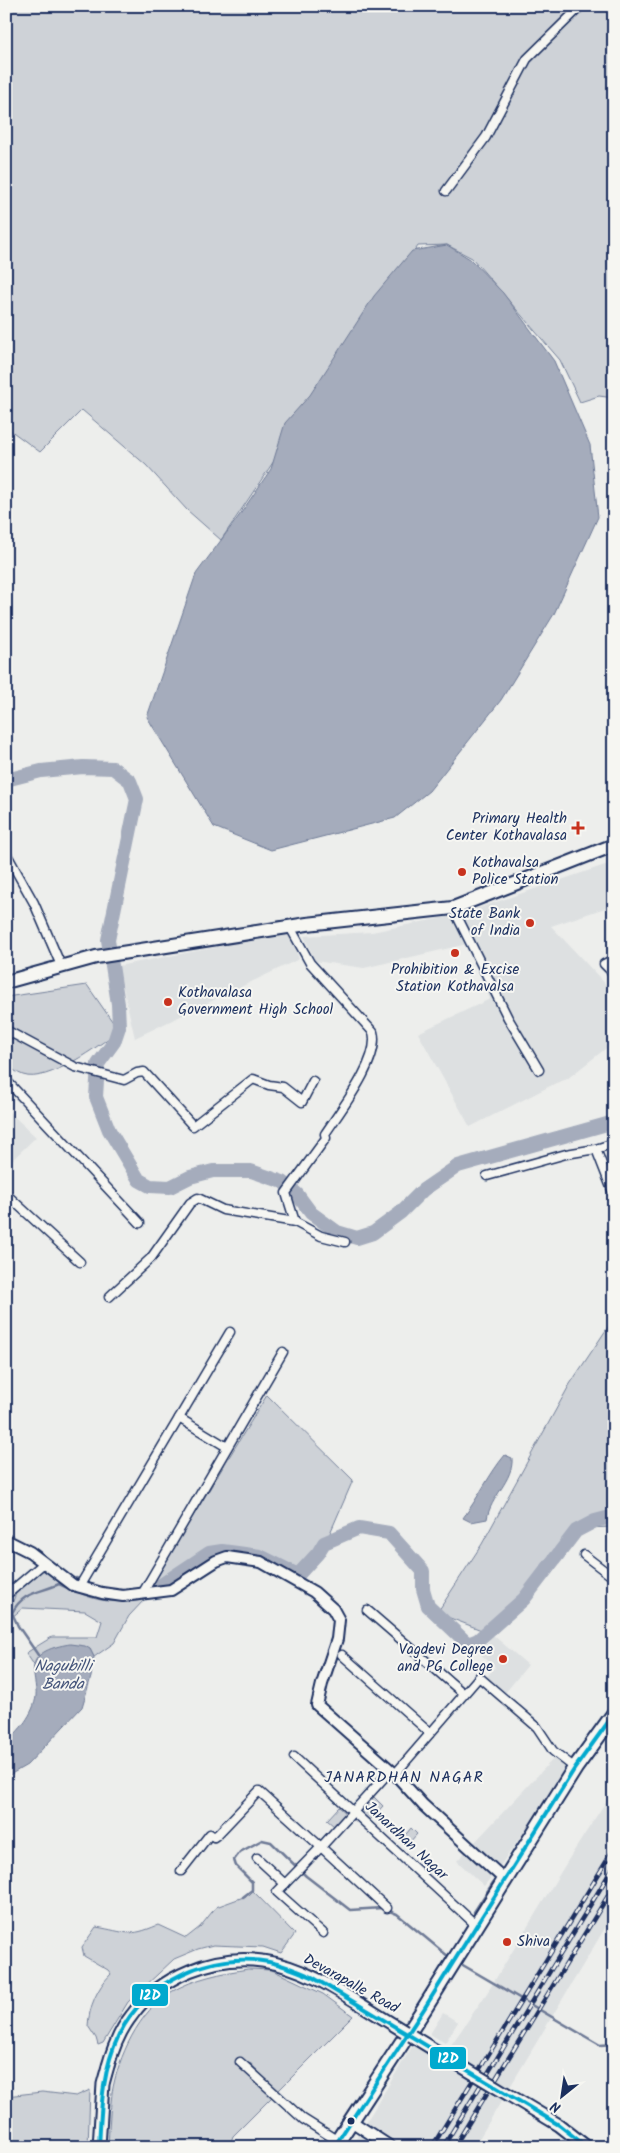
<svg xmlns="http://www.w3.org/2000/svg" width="620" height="2153" font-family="Kalam,sans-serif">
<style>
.built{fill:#dde0e1}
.green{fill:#ced2d7;stroke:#74809a}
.water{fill:#a5acbc;stroke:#6e7a96}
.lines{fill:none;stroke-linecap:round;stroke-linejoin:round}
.stream{stroke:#6e7a96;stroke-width:2.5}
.river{stroke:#a5acbc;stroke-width:14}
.minor-casing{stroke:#1b2f5e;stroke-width:11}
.tertiary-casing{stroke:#1b2f5e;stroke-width:14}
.secondary-casing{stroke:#1b2f5e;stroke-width:15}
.primary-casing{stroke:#1b2f5e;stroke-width:16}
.trunk-casing{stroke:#1b2f5e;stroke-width:18}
.minor{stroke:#f6f6f2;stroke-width:8}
.tertiary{stroke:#f6f6f2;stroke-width:10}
.secondary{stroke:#f6f6f2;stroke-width:11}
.primary{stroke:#f6f6f2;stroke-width:12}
.trunk{stroke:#f6f6f2;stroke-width:14}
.rail-casing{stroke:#1b2f5e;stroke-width:4.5}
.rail{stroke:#f6f6f2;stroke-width:2.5;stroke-dasharray:8;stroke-linecap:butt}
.secondary-bridge-casing{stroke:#1b2f5e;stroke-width:15;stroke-linecap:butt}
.secondary-bridge{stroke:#f6f6f2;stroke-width:11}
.bus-1-casing{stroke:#f6f6f2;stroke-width:8}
.bus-1{stroke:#00a9ce;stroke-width:4}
.poi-dot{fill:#c8321e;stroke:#f6f6f2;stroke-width:2}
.bus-dot{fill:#1b2f5e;stroke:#f6f6f2;stroke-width:2}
.labels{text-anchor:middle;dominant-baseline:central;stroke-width:4;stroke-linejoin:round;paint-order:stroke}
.poi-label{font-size:15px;fill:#1b2f5e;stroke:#f6f6f2;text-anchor:end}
.street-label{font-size:15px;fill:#1b2f5e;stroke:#f6f6f2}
.water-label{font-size:16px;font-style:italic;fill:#44547a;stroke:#f6f6f2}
.neighbourhood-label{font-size:16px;letter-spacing:1px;fill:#1b2f5e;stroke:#f6f6f2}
.line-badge{stroke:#f6f6f2;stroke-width:2}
.badge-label{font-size:14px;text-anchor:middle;font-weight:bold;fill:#fff}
</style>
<rect width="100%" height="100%" fill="#edeeec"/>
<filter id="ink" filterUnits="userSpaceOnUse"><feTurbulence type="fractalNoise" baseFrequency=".02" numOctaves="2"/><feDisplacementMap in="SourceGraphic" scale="10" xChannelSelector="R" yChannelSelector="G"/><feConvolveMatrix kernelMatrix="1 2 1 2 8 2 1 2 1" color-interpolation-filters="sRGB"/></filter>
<g filter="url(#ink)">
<g class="built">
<polygon points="614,862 614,905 551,926 614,993 614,1042 567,1079 556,1083 470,1127 418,1033 490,999 467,944 364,968 315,961 304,936 372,932 461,914"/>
<polygon points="290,933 299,959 135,1038 118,966"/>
<polygon points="6,1109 36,1137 6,1166"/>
<polygon points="493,1635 528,1665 505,1693 486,1678 495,1667 479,1653"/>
<polygon points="556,1756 569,1768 500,1866 484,1886 457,1861"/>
<polygon points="614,1789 614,1913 474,2147 380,2147 372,2141 369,2147 351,2147 413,2045 440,2061 487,1993 570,1857"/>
<polygon points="443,2013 458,2022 445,2043 430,2034"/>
</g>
<g class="green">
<polygon points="6,6 614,6 614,398 599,396 580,402 560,360 472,258 447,245 418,246 221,540 187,510 146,465 82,410 40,452 6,427"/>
<path d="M87 985 119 1031C99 1045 48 1084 23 1075 17 1073 11 1068 6 1065V997Z"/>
<polygon points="614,1318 614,1527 581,1528 492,1634 437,1613 482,1544 570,1384"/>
<polygon points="267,1395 353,1480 321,1554 301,1580 272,1558 225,1548 205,1551 179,1571 151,1585"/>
<path d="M43 1568C76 1597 101 1606 144 1600L129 1616 114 1643 94 1657 90 1649 40 1655 34 1665 26 1653 52 1637H97L102 1621 85 1611 23 1608 6 1622V1608L10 1609 18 1588Z"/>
<polygon points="374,1797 383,1806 369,1821 360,1812"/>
<polygon points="339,1807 346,1813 334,1826 327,1820"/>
<polygon points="411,1828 417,1834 408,1844 402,1839"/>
<path d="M253 1891 295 1934 281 1953 263 1947 213 1945 198 1949 174 1959 128 2002 103 2043 98 2045 96 2038 88 2026C89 2007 97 1988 111 1974L108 1970 84 1956 82 1947 96 1927C127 1932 128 1938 158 1925L186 1938 200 1927 216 1907 249 1895Z"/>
<path d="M248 1969 272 1970 323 1994 353 2016 233 2136 229 2147H108C109 2129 110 2111 112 2093 118 2057 139 2011 171 1992 195 1978 222 1973 248 1969Z"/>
<polygon points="90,2090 88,2147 6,2147 6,2096 42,2092 76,2096"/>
</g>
<g class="water">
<polygon points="447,245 470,259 503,293 554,361 590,445 598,517 554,614 501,700 429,791 395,818 271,850 214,827 147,717 196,574 239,516 271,469 285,423 310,395 374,296 412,251"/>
<path d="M505 1455 512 1458C514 1480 490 1497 487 1519L471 1522 463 1518C479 1497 489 1474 505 1455Z"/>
<path d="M70 1644 85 1646 90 1649 94 1657 91 1677 82 1707 27 1765 6 1777V1742C19 1732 34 1713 36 1696 37 1687 32 1673 34 1665 37 1650 58 1646 70 1644Z"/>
</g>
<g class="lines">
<g class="stream">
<polyline points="76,1578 93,1586"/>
<polyline points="98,1587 108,1589"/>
<path d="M38 1655 18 1626 12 1613C23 1591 40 1593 59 1584L70 1589"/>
<polyline points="365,1805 391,1776"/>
<polyline points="302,1873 317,1856"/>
<polyline points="243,1897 252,1890 252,1882 236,1866 234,1860 240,1852 262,1840 271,1842 306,1876 350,1910 382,1908"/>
<polyline points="387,1910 397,1914 443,1952 449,1957 446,1961"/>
<polyline points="474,1912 496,1878 494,1876"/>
<polyline points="461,1964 600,2045 614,2044"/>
<polyline points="250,2064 266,2081"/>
</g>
<g class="river">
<polyline points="6,780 41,771 83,767 113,768 130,781 137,799 108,940 118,1004 119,1027 114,1042 98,1064 96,1097 109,1130 139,1180 150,1186 170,1187 190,1177 213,1171 251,1171 283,1182 297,1194 311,1213 337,1232 357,1238 373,1233 400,1213 423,1190 458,1166 614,1122"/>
<polyline points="161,1585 209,1553 222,1551 260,1556 298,1575 318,1553 324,1543 359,1528 389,1533 423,1571 423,1589 428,1606 468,1644 478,1640 524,1599 576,1531 595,1521 614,1516"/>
</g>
<g class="minor-casing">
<g id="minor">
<polyline points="446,191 486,137 527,59 581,6"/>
<polyline points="6,853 34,903 62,968"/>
<polyline points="453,908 508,1018 539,1070"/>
<path d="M290 927 310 963 373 1032C381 1059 340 1111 325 1134L326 1138 286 1193 295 1222"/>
<polyline points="614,959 604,964 614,974"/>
<polyline points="6,1030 75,1067 124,1080 137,1073 144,1072 193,1126 253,1079 269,1085 283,1087 302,1102 313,1081"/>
<polyline points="6,1080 140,1223"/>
<polyline points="596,1149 614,1195"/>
<polyline points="487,1176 566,1154 596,1149 614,1143"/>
<polyline points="6,1194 80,1262"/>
<polyline points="109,1297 151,1258 190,1203 198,1198 223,1210 295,1222 321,1236 345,1242"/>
<polyline points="179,1418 227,1447"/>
<polyline points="584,1555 614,1578"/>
<polyline points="79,1587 230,1332"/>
<polyline points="6,1591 10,1592 44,1563"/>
<polyline points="142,1594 283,1352"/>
<polyline points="367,1610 464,1694"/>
<polyline points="342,1655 430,1733"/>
<polyline points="294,1757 476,1925"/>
<polyline points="395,1774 479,1677 537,1727 553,1751 575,1768"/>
<polyline points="257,1858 285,1884"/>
<polyline points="181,1871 210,1834 214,1837 218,1834 259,1791 321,1847 277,1892 323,1933"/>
<polyline points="387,1908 321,1847 391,1770"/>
<polyline points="240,2062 303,2119 338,2141"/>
</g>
</g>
<g class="tertiary-casing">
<g id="tertiary">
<polyline points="6,1540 30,1552 73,1585 102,1593 123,1596 171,1590 216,1561 227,1557 261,1562 314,1592 333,1609 339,1620 337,1639 322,1684 317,1705 395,1774 423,1805 505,1880"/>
<polyline points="351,2121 391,2147"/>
</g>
</g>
<g class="secondary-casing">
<polyline id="secondary" points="99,2147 103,2084 108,2066"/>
</g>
<g class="primary-casing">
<polyline id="primary" points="6,982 96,957 307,924 453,908 614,845"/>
</g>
<g class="trunk-casing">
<polyline id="trunk" points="334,2147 424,2009 575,1768 614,1714"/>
</g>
<use href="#minor" class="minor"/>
<use href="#tertiary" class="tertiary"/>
<use href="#secondary" class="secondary"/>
<use href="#primary" class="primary"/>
<use href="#trunk" class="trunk"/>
<g class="rail-casing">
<g id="rail">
<polyline points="432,2147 614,1849"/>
<polyline points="443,2147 614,1866"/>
<polyline points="454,2147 614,1886"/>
</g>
</g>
<use href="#rail" class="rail"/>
<g class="secondary-bridge-casing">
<path id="secondary-bridge" d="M108 2066C113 2048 120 2030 132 2015 160 1976 215 1954 262 1961 310 1967 353 2001 394 2025 449 2059 504 2092 559 2125L587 2147"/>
</g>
<use href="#secondary-bridge" class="secondary-bridge"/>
<g class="bus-1-casing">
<g id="bus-1">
<path d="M99 2147C101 2109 102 2070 119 2035 145 1981 211 1951 269 1962 284 1965 298 1971 312 1977L559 2125 587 2147"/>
<polyline points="334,2147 424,2009 575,1768 614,1714"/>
</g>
</g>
<use href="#bus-1" class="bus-1"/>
</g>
</g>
<g class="poi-dot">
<path d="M575.5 820.5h5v5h5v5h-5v5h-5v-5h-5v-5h5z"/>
<circle cx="462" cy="872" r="5"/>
<circle cx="530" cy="923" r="5"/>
<circle cx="455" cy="953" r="5"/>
<circle cx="168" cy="1002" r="5"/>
<circle cx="503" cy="1659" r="5"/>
<circle cx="507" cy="1942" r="5"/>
</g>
<circle class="bus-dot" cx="351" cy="2121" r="4.5"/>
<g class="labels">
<g class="poi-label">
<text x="567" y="819">Primary Health<tspan x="567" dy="17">Center Kothavalasa</tspan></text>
<text x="472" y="863" text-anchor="start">Kothavalsa<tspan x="472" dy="17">Police Station</tspan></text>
<text x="520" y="914">State Bank<tspan x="520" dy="17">of India</tspan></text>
<text x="455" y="970" text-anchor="middle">Prohibition &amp; Excise<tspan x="455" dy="17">Station Kothavalsa</tspan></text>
<text x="178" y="993" text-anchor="start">Kothavalasa<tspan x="178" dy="17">Government High School</tspan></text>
<text x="493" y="1650">Vagdevi Degree<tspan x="493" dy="17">and PG College</tspan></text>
<text x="517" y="1942" text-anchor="start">Shiva</text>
</g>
<g class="street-label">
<text transform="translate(406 1841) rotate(43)">Janardhan Nagar</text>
<text transform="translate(351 1984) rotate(29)">Devarapalle Road</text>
</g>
<g class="water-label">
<text x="63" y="1666">Nagubilli<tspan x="63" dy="18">Banda</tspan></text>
</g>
<g class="neighbourhood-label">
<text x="404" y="1777">JANARDHAN NAGAR</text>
</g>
</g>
<g class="line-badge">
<rect x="131" y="1983" width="38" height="24" rx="5" fill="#00a9ce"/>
<rect x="429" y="2046" width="38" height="24" rx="5" fill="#00a9ce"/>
</g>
<g class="badge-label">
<text x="150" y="2000">12D</text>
<text x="448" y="2063">12D</text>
</g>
<rect width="620" height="2153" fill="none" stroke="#f6f6f2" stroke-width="25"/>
<rect x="12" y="12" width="595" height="2128" fill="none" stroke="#1b2f5e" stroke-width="2" filter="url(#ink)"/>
<g transform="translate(562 2096) rotate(210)" stroke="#f6f6f2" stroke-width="4" paint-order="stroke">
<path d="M0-4L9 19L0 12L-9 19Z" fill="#1b2f5e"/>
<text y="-8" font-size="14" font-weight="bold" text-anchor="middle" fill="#1b2f5e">N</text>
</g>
</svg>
